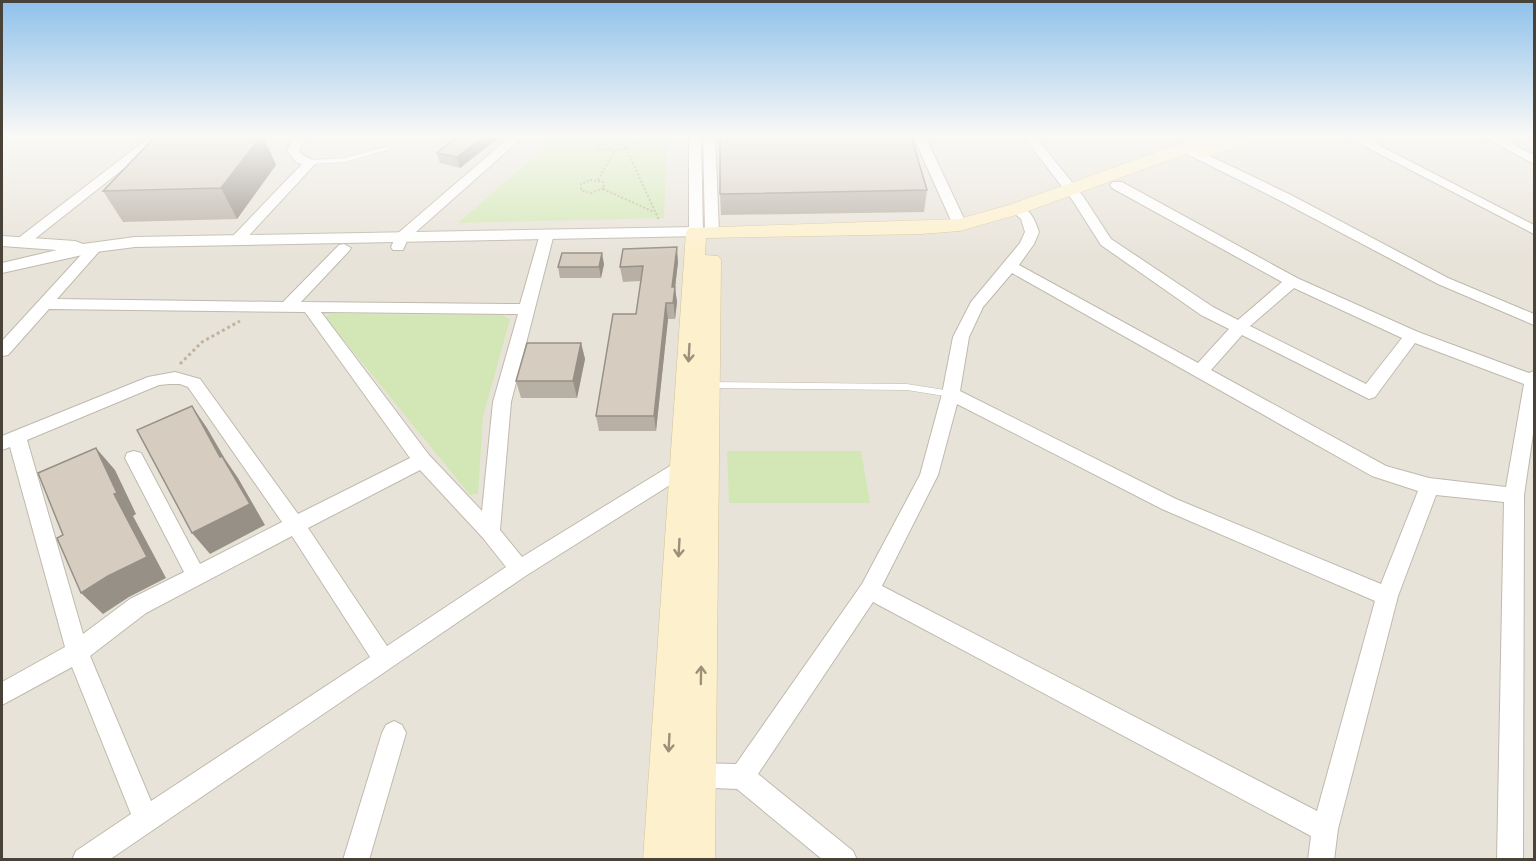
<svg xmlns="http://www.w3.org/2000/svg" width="1536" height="861" font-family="Quicksand,sans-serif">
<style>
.residential{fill:#e8e3d9}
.green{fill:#d2e7b5}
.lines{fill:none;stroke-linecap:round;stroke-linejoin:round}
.service-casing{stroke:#c0b9ad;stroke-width:1}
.minor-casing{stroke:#c0b9ad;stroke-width:2}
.tertiary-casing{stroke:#c0b9ad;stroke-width:2}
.secondary-casing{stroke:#d3c39b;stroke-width:1}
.path-far1{stroke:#c1b49f;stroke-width:2;stroke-dasharray:2 2;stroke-linecap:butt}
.path{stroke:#c1b49f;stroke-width:3;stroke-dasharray:3 3;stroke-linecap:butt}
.service{fill:#fff;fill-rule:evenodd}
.minor{fill:#fff;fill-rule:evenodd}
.tertiary{fill:#fff;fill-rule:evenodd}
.secondary{fill:#fdf0cc;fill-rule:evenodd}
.wall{fill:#b8b0a5}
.shaded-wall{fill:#969086}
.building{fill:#d6cdc0;stroke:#969086;stroke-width:1.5}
.oneway{stroke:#9a907b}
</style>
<rect width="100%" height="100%" fill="#f5f1ea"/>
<rect class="residential" x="2" y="136" width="1532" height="723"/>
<g class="green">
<polygon points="558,136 667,136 664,218 458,223"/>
<polygon points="331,314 502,315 510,319 483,417 478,494 470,495 325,317"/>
<polygon points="727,451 861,451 870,503 729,503"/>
</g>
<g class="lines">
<g class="service-casing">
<g id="service">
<polygon points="389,146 391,147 391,149 345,162 311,164 308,162 311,160 345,158"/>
<polygon points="708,382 907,384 951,391 955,394 951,397 907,390 708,388 704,385"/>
</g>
</g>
<g class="minor-casing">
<g id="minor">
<polygon points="151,136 165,136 27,245 17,245 15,242 17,239"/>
<polygon points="294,136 306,136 299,151 304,156 317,162 242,243 232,243 230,240 232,237 302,164 296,162 287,151"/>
<polygon points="511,136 524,136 408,239 403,250 393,250 391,247 397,234"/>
<polygon points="689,136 701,136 703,232 696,236 689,232"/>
<polygon points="703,136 715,136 719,232 712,236 705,232"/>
<polygon points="913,136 925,136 967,225 965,228 955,228 953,225"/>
<path d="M1023 136H1035L1083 196 1111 239 1213 307 1238 320 1282 282 1112 188 1110 185 1112 182H1122L1297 278 1418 332 1529 373 1534 371V427L1524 495 1523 860H1497L1504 502 1436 495 1398 596 1338 829 1334 860H1308L1311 836 873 602 758 774 853 851 857 860H823L737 789 692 787 683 784 680 775 683 766 692 763 736 764 862 584 920 475 942 394 953 337 971 302 1020 243 1025 232 1021 219 1009 209 1011 206C1028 203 1035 219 1039 232L1034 244 1019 265 1198 363 1229 329 1201 315 1101 245 1073 201ZM1012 273 1372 476 1418 491 1381 584 1176 499 960 391 969 337 983 307ZM1294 288 1402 338 1366 384 1250 326ZM1242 335 1369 399 1375 397 1415 343 1524 384 1506 487 1429 478 1386 466 1211 370ZM957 404 1162 509 1375 601 1317 811 882 586 938 475Z"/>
<polygon points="1345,136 1361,136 1534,225 1534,234"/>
<polygon points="1482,136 1497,136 1534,155 1534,164"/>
<polygon points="1185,144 1291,195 1448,278 1534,314 1534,325 1438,284 1281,201 1181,151 1179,148 1181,145"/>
<path d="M547 230 554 234 511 402 500 530 522 557 683 458 690 456 697 458 699 463 697 468 527 575 109 860H72L76 851 131 814 72 667 2 705V682L65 647 10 447 2 450V436L148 377 175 372 200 379 298 514 410 458 305 312 49 309 8 355 2 356V341L91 244 96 243 103 247 57 299 283 302 339 245 344 244 351 248 349 251 301 302 520 304 540 234ZM321 312 518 314 493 402 482 511 429 455ZM170 384H180L188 387 282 522 200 564 141 453 134 451 127 453 125 458 184 572 130 599 83 634 27 440 159 385ZM420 470 483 538 506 567 387 646 308 528ZM292 536 370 657 151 801 90 656 146 613Z"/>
<polygon points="394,721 402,725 406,733 369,860 343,860 382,733 386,725"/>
</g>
</g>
<g class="tertiary-casing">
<polygon id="tertiary" points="696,227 702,228 705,232 702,236 135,247 96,252 2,273 2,263 57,250 2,246 2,236 75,241 83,244 135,237"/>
</g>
<g class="secondary-casing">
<polygon id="secondary" points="1202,136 1228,136 1225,139 1234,136 1260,136 1257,140 1204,158 1198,157 1195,153 1197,150 1023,213 960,231 921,234 706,238 705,255 718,256 721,260 715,860 643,860 686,232 689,228 959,219 1009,205"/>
</g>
<g class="path-far1">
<path d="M606 136 598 145 600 149C617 151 634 149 646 136"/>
<polyline points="626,148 659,220"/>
<polygon points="590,180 603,182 604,188 591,193 581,190 581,184"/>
<polyline points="598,180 615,150"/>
<polyline points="603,189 654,212"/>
</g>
<polyline class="path" points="180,364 202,342 240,321"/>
<use href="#service" class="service"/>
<use href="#minor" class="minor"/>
<use href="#tertiary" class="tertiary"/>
<use href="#secondary" class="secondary"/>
</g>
<g class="wall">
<polygon points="217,136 263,136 276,165 237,219 123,222 103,191"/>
<polygon points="458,136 497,136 498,138 460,168 440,163 437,153"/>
<polygon points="927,190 924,212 721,215 720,194"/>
<polygon points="678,262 675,288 677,302 675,319 668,319 656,431 599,431 596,416 636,314 641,281 623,282 620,267"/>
<polygon points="604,264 601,278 560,278 558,267"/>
<polygon points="581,343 585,359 577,398 521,398 516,381"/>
</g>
<g class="shaded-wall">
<polygon points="261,136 263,136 276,165 237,219 221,188"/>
<polygon points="484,136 497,136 498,138 460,168 457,157"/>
<polygon points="677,247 678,262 675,288 677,302 675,319 672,287"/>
<polygon points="602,253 604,264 601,278 599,267"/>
<polygon points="666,303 668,319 656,431 654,416"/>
<polygon points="581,343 585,359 577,398 573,381"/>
<polygon points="192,406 207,428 225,459 238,478 265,525 210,554 192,533 220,457"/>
<polygon points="96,448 115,470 136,514 133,516 166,578 129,597 103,614 81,593 114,494"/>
</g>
<g class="building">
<polygon points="217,136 261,136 221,188 103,191 155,137"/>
<polygon points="458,136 484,136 457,157 437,153"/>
<polygon points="720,136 911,136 927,190 720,194"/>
<polygon points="677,247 672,287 675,287 673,303 666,303 654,416 596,416 613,314 636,314 643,266 620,267 623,249"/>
<polygon points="562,253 602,253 599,267 558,267"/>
<polygon points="527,343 581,343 573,381 516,381"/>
<polygon points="192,406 220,457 222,456 250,504 192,533 137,430"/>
<polygon points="96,448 117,493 114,494 147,557 108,576 81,593 57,538 63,535 38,473"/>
</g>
<defs><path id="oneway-shaft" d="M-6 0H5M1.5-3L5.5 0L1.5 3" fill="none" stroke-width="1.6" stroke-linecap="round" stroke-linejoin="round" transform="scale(1.5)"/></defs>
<g class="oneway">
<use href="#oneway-shaft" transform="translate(689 353) rotate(93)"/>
<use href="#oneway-shaft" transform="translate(679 548) rotate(93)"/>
<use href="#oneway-shaft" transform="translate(701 675) rotate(-89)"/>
<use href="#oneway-shaft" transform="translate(669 743) rotate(93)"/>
</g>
<linearGradient id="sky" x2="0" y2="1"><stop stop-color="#8fc1eb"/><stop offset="0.53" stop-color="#faf9f6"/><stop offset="1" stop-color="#faf9f6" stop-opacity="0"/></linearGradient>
<rect width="1536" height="257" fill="url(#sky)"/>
<rect width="1536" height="861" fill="none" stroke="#494238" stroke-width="6"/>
</svg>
